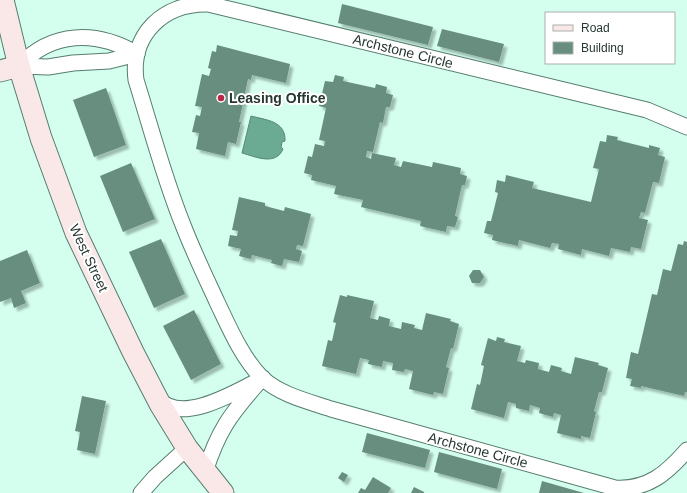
<svg xmlns="http://www.w3.org/2000/svg" width="687" height="493" font-family="Helvetica,sans-serif">
<style>
.water{fill:#6baa93;stroke:#578876}
.building{fill:#678e7f;filter:url(#shadow)}
.lines{fill:none;stroke-linecap:round;stroke-linejoin:round}
.street-casing{stroke:#567d6e;stroke-width:17}
.secondary-casing{stroke:#567d6e;stroke-width:23}
.street{stroke:#fff;stroke-width:15}
.secondary{stroke:#fae8e9;stroke-width:21}
.poi-dot{fill:#b82747;stroke:#fff;stroke-width:1.5}
.labels{text-anchor:middle;dominant-baseline:central;stroke-width:4;stroke-linejoin:round;paint-order:stroke}
.street-label{font-size:14px;fill:#273731;stroke:#fff}
.poi-label{font-size:14px;font-weight:bold;fill:#273731;stroke:#fff;text-anchor:start}
</style>
<defs>
<filter id="shadow"><feDropShadow dx="3.5" dy="3.5" stdDeviation="1" flood-color="#0004"/></filter>
</defs>
<rect width="100%" height="100%" fill="#d4ffee"/>
<path class="water" d="M251 116C266 120 286 121 285 141L282 142 281 147 283 149C276 166 256 157 242 153Z"/>
<g class="building">
<polygon points="342,4 433,27 428,45 338,23"/>
<polygon points="442,29 504,44 499,62 437,46"/>
<polygon points="217,45 290,64 286,83 252,75 251,80 248,79 239,122 241,122 236,144 228,142 225,156 196,149 199,133 192,132 196,115 200,116 202,107 195,106 202,74 209,76 211,69 208,68 212,51 216,52"/>
<polygon points="335,75 344,77 343,81 375,88 376,84 387,87 386,93 393,95 390,107 386,107 383,123 380,122 373,152 367,151 366,157 371,159 372,153 396,158 394,165 401,167 403,161 432,167 433,162 461,168 460,174 467,176 465,185 462,185 455,216 458,217 455,227 447,226 446,232 420,226 421,221 361,207 363,200 334,194 336,186 311,180 312,175 304,173 308,156 312,157 315,144 324,146 325,141 319,140 326,108 319,106 325,81 333,82"/>
<polygon points="106,88 126,145 94,157 73,100"/>
<polygon points="607,135 618,137 617,140 649,148 649,145 660,148 658,155 665,157 659,183 653,182 645,213 641,212 639,218 648,220 641,249 631,247 630,252 611,248 609,256 582,249 581,255 558,249 559,244 552,243 550,248 519,240 518,246 492,240 493,235 484,233 487,221 491,221 498,193 495,192 497,180 505,182 506,175 534,182 532,188 591,202 599,169 593,168 600,141 606,142"/>
<polygon points="131,163 155,219 123,232 100,176"/>
<polygon points="239,197 265,203 265,206 284,211 285,207 311,214 303,246 297,245 296,249 302,251 299,262 284,259 282,266 271,263 272,260 252,255 251,259 239,256 241,249 228,246 230,235 237,236 238,231 232,230"/>
<polygon points="161,239 185,294 154,308 129,252"/>
<polygon points="684,241 687,242 687,392 685,392 684,396 641,386 641,388 630,386 632,379 626,378 631,352 638,354 652,294 657,295 663,269 671,271 678,244 683,245"/>
<polygon points="27,250 40,283 21,291 26,303 14,308 11,298 0,302 0,261"/>
<polygon points="473,270 480,270 484,277 480,283 472,283 469,276"/>
<polygon points="340,295 347,297 347,295 374,301 370,318 378,320 379,316 390,319 389,326 401,329 402,322 415,325 414,328 422,330 426,313 451,319 450,321 459,324 453,349 451,348 446,367 449,368 443,394 434,392 433,395 409,389 413,371 405,369 404,372 392,370 393,363 383,361 382,367 368,364 369,360 360,358 356,374 322,366 328,340 332,341 336,323 333,322"/>
<polygon points="194,310 221,364 191,380 163,326"/>
<polygon points="497,337 505,339 504,342 521,346 517,361 525,363 526,360 539,363 538,369 549,372 551,365 562,368 561,371 571,374 575,357 599,363 598,365 608,368 602,392 599,392 594,411 596,412 590,438 581,436 581,439 557,433 561,415 554,413 553,417 539,413 540,408 530,405 529,411 516,408 516,404 508,402 504,418 471,409 477,384 480,385 484,366 481,365 488,338 496,341"/>
<polygon points="82,396 106,401 95,454 77,450 80,432 75,431"/>
<polygon points="367,433 430,450 425,468 362,452"/>
<polygon points="439,452 502,469 497,489 434,472"/>
<polygon points="342,472 348,475 344,482 338,478"/>
<polygon points="373,477 391,488 388,493 358,493 361,488 365,490"/>
<polygon points="542,481 584,493 539,493"/>
<polygon points="414,487 424,492 424,493 411,493"/>
</g>
<g class="lines">
<g class="street-casing">
<g id="street">
<path d="M19 66C52 31 96 30 137 54"/>
<polyline points="19,66 48,67 73,63 109,61 137,54"/>
<path d="M687 127 647 110 208 4C163 3 130 35 136 80 151 128 164 178 183 225 193 251 205 276 217 302 229 327 242 358 262 378 281 395 307 401 331 409L615 488C648 490 667 473 687 450"/>
<path d="M158 398C180 427 239 390 263 378"/>
<path d="M205 472C218 431 230 415 258 383"/>
<polyline points="141,493 155,477 187,448"/>
</g>
</g>
<g class="secondary-casing">
<g id="secondary">
<polyline points="3,0 19,66 41,138 76,233 133,352 160,404 187,448 223,493"/>
<polyline points="0,71 19,66"/>
</g>
</g>
<use href="#street" class="street"/>
<use href="#secondary" class="secondary"/>
</g>
<circle class="poi-dot" cx="221" cy="98" r="4"/>
<g class="labels">
<g class="street-label">
<text transform="translate(403 51) rotate(14)">Archstone Circle</text>
<text transform="translate(89 258) rotate(65)">West Street</text>
<text transform="translate(478 450) rotate(15)">Archstone Circle</text>
</g>
<g class="poi-label">
<text x="229" y="98">Leasing Office</text>
</g>
</g>
<rect x="545" y="12" width="130" height="52" fill="#ffffff" stroke="#a9afad"/>
<rect x="553" y="25" width="20" height="6" fill="#fae8e9" stroke="#a9afad"/>
<text x="581" y="32" font-size="12" fill="#273731">Road</text>
<rect x="553" y="42" width="20" height="12" fill="#678e7f" stroke="#a9afad"/>
<text x="581" y="52" font-size="12" fill="#273731">Building</text>
</svg>
